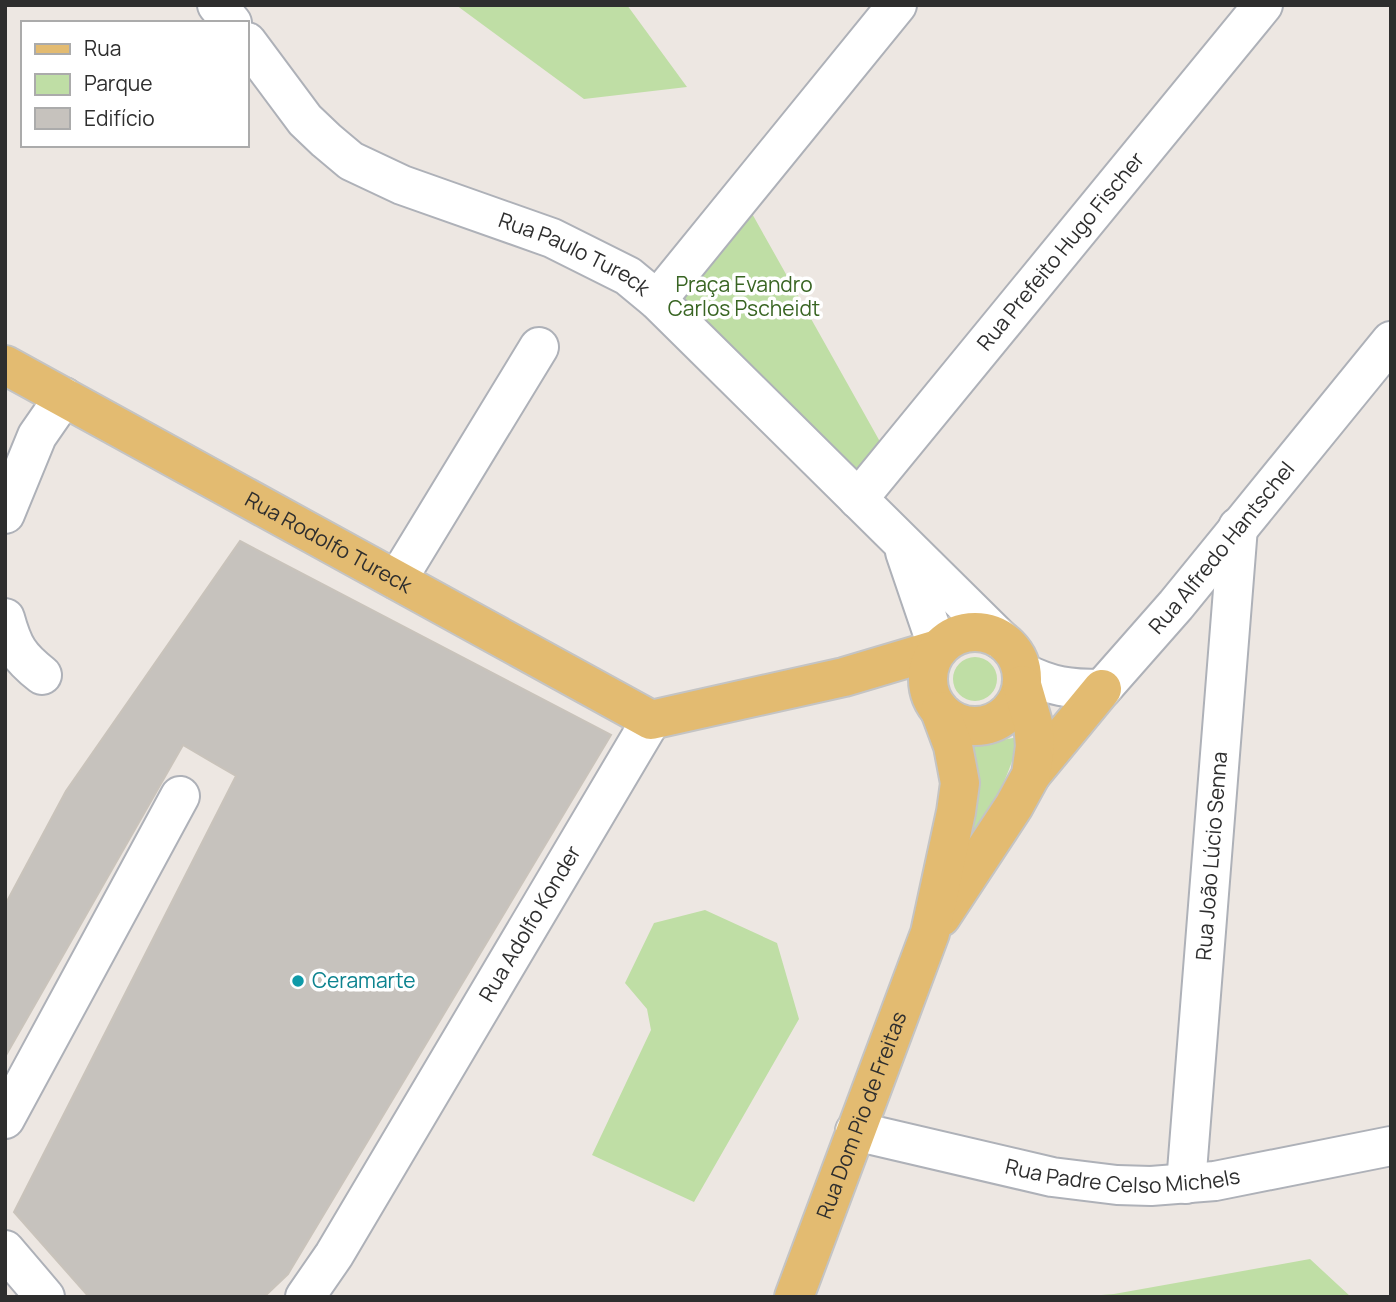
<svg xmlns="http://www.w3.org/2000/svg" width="1396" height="1302" viewBox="0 0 1396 1302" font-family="Manrope,sans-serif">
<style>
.green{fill:#bfdea5}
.building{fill:#c6c2bd;stroke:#c9c3bb;stroke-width:2}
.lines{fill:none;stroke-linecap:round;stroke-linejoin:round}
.minor-casing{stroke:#aeb1b8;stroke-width:42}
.major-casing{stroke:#c4c4c4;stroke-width:42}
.minor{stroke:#fff;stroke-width:38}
.major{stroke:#e3bb71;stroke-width:38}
.culture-dot{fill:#0f9aa8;stroke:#fff;stroke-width:2.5}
.labels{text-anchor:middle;stroke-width:7;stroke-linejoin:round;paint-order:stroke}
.street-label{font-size:21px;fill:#2e2e2e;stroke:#fff}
.park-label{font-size:21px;fill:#396523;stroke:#fff}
.culture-label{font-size:21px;fill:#0d838f;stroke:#fff;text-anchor:start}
</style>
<rect width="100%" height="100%" fill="#ede7e2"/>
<path class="green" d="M456 5H627L687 87 584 99Z
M750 210 883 447 857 478 677 300Z
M953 679a22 22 0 1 1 44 0a22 22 0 1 1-44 0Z
M1018 737C1010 786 978 826 952 868L971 746Z
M705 910 777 943 799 1019 694 1202 592 1155 651 1030 647 1009 625 983 654 923Z
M1310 1259 1351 1297H1076L1114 1294Z"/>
<path class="building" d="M240 541 611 735 288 1274 264 1297H89L14 1212 236 776 183 745 5 1057V905L66 791Z"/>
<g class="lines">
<defs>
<g id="minor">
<path d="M217 5 232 23"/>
<path id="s1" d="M247 42 305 120 326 140 351 161 402 185 552 238 628 276 657 300 1000 639"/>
<path d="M657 300 897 5"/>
<path id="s2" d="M858 499 1263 5"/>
<path d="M5 514 37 436 64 397"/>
<path d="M905 552 938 649"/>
<path d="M397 580 539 347"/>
<path d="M5 618C13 647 19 657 42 675"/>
<path id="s3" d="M1022 672C1052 687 1069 689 1102 689L1176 605 1391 341"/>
<path d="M5 1119 180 796"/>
<path id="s4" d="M855 1131 1052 1177 1117 1185 1151 1186 1215 1181 1391 1146"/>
<path id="s5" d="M1186 1184 1238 527"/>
<path d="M5 1250 45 1297"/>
<path id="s6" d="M305 1297 334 1255 651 720"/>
</g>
<g id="major">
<path id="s7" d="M5 365 651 720 844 677 938 649"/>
<circle cx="975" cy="679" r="47"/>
<path d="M1031 775 1102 689"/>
<path d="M941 917 1014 806 1031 775 1035 746 1033 723 1022 685"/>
<path id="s8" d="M794 1297 930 933 956 812 960 783 953 746 940 711"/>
</g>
</defs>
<use href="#minor" class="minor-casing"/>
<use href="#major" class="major-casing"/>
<use href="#minor" class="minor"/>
<use href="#major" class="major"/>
</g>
<circle class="culture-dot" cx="298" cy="981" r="7"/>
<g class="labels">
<g class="street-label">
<text dy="7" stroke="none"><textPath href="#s2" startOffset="320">Rua Prefeito Hugo Fischer</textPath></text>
<text dy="7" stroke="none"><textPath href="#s1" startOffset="401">Rua Paulo Tureck</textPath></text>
<text dy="7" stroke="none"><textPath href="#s7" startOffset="369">Rua Rodolfo Tureck</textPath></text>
<text dy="7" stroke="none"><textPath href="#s3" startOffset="268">Rua Alfredo Hantschel</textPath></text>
<text dy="7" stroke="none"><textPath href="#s5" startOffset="329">Rua João Lúcio Senna</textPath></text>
<text dy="7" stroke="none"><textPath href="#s6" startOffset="436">Rua Adolfo Konder</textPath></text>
<text dy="7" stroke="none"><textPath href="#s8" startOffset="194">Rua Dom Pio de Freitas</textPath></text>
<text dy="7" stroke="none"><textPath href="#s4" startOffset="273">Rua Padre Celso Michels</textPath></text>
</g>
<g class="park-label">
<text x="744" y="292">Praça Evandro<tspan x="744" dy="24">Carlos Pscheidt</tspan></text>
</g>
<g class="culture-label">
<text x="312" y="988">Ceramarte</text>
</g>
</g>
<rect width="1396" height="1302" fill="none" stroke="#2e2e2e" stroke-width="14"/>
<rect x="21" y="21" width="228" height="126" fill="#ffffff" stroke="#ababab" stroke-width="2"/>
<rect x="35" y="44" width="35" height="10" fill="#e3bb71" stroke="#ababab" stroke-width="2"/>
<text x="84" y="56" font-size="21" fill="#2e2e2e">Rua</text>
<rect x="35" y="74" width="35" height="21" fill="#bfdea5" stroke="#ababab" stroke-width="2"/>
<text x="84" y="91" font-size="21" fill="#2e2e2e">Parque</text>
<rect x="35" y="108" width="35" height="21" fill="#c6c2bd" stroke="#ababab" stroke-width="2"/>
<text x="84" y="126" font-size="21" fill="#2e2e2e">Edifício</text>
</svg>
